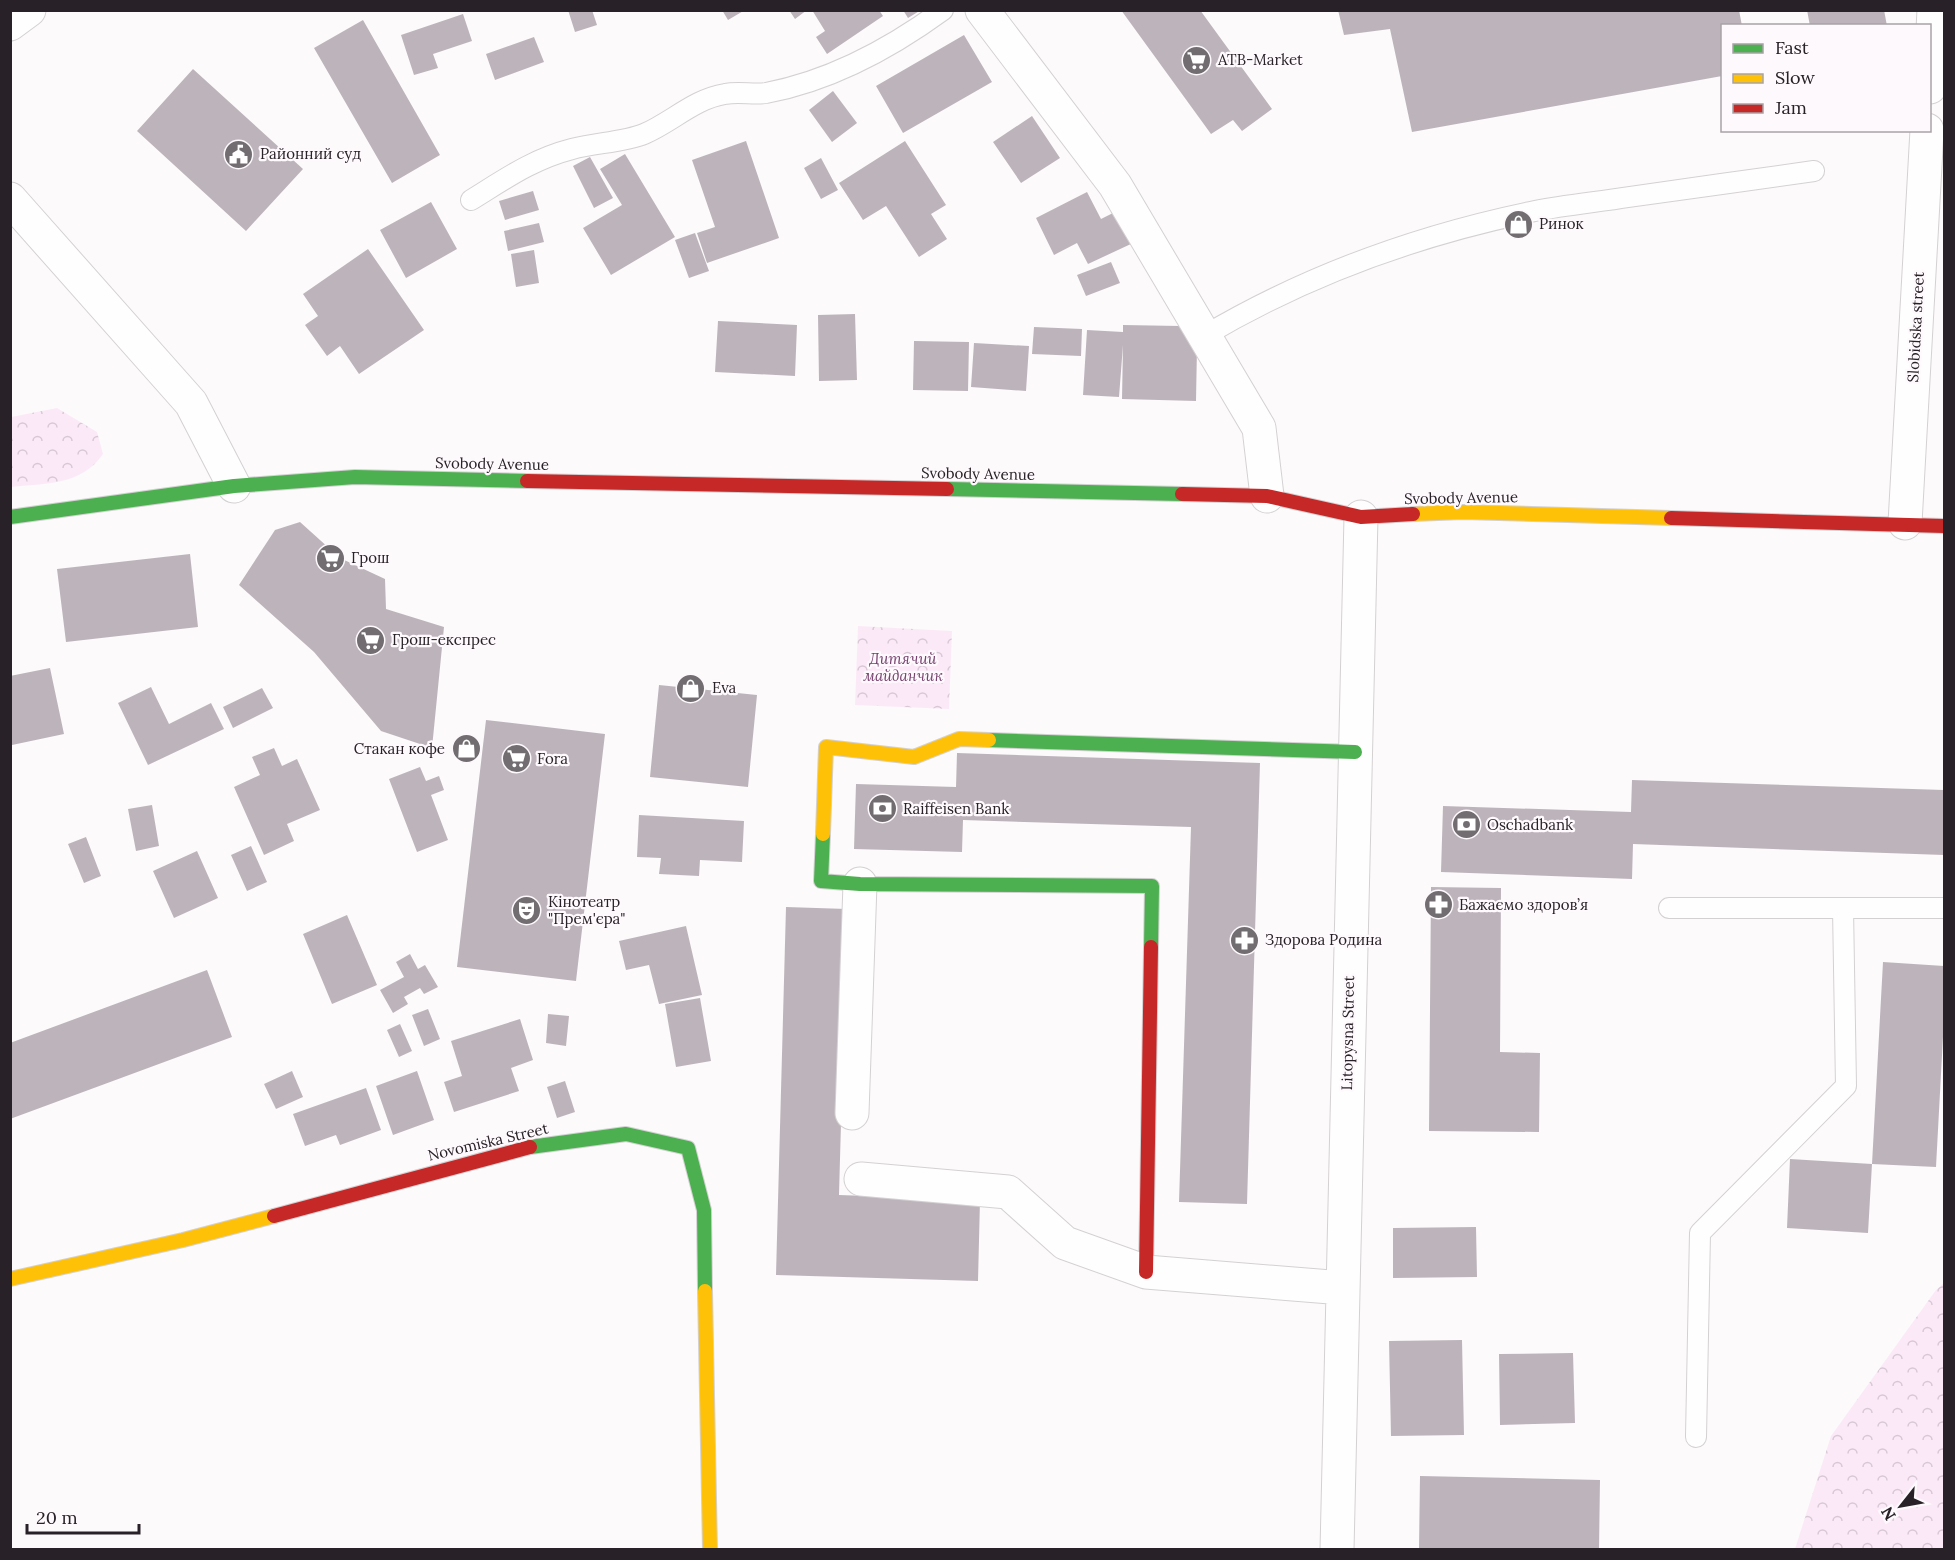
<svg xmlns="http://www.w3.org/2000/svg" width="1955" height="1560" viewBox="0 0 1955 1560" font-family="Lora,serif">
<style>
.park{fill:url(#park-crowns)}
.building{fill:#bdb4bb}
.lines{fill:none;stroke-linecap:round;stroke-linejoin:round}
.lane-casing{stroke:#d4d1d3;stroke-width:22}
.street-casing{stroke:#d4d1d3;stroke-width:35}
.fast-casing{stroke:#d4d1d3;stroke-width:16}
.slow-casing{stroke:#d4d1d3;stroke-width:16}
.jam-casing{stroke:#d4d1d3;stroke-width:16}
.lane{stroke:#fffefe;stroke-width:20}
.street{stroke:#fffefe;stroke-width:33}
.fast{stroke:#4caf50;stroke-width:14}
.slow{stroke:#ffc107;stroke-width:14}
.jam{stroke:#c62828;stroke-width:14}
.labels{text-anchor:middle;stroke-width:4.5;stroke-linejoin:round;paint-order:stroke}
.poi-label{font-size:15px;fill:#282127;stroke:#fdf9fc;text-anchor:start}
.street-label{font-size:15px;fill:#282127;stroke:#fdf9fc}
.park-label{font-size:15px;font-style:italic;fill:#784170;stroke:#fdf9fc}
</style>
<defs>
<pattern id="park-crowns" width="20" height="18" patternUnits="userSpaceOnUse" patternTransform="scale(1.5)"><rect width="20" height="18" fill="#fce9f8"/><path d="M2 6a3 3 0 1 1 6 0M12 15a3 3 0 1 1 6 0" fill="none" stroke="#d8c8d5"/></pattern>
</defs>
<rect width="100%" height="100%" fill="#fcfafb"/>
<path class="park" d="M57 408 97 432 103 454C81 486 45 483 11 487V417Z
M858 626 952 631 949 709 855 705Z
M1944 1283V1549H1795L1831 1436 1936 1290Z"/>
<path class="building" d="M568 10H592L597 25 575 32Z
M722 10H745L728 20Z
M789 10H807L795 19Z
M812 10H879L883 16 827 54 816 37 825 31Z
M903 10H921L908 18Z
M1121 10H1200L1272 109 1242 131 1233 120 1211 134Z
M1338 10H1739L1742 26H1722V76L1412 132 1390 29 1344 35Z
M1807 10H1884L1887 26H1810Z
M463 14 472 41 433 54 438 68 414 75 401 35Z
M363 20 440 155 392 183 314 48Z
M964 35 992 82 903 133 876 86Z
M534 37 544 62 495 80 486 54Z
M193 69 303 169 246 231 137 131Z
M833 91 857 123 832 142 809 110Z
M1032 116 1060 158 1021 183 993 142Z
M746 141 779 238 707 263 697 233 715 227 692 160Z
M905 141 946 205 931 214 947 239 919 257 886 206 863 220 839 183Z
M625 154 675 237 611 275 583 228 622 205 600 169Z
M590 157 613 198 594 208 573 166Z
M821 158 838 190 821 199 804 168Z
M533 191 539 210 505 220 499 201Z
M1087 192 1101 219 1117 211 1133 243 1088 264 1077 243 1054 255 1036 218Z
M431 202 457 249 406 278 380 230Z
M539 223 544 242 508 251 504 231Z
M695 233 709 271 689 278 675 240Z
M368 249 424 330 359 374 340 346 327 356 305 325 318 316 303 294Z
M534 250 539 283 516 287 511 254Z
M1111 262 1120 283 1086 296 1077 275Z
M855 314 857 380 819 381 818 315Z
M718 321 797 325 795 376 715 372Z
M1123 325 1180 326 1197 347 1196 401 1122 399 1123 345 1119 397 1083 395 1087 330 1123 332Z
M1034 327 1082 329 1081 356 1032 354Z
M914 341 969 342 968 391 913 390Z
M974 343 1029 346 1026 391 971 387Z
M300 522 340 558 385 579 386 609 444 627 432 748 381 731 314 652 239 585 275 530Z
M190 554 198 627 66 642 57 569Z
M50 668 64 734 12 745 10 736V676Z
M659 685 757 695 748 787 650 777Z
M151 687 169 724 211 703 224 729 148 765 118 703Z
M262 688 273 708 233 728 223 707Z
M486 720 605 734 576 981 457 967Z
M274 748 282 766 297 759 320 810 287 824 294 841 264 855 234 787 260 775 252 757Z
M957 753 1260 763 1247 1204 1179 1202 1191 827 963 820 962 852 854 849 856 784 956 787Z
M420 767 426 781 439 776 444 790 431 795 448 840 417 852 389 779Z
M1632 780 1944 790V855L1633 844 1632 879 1441 872 1443 806 1631 812Z
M152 805 159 846 136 851 128 809Z
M639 815 744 821 742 862 700 860 699 876 659 874 661 858 637 857Z
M86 837 101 876 84 883 68 844Z
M251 846 267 882 247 891 231 855Z
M197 851 218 898 174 918 153 871Z
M1431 887 1501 888 1500 1052 1540 1053 1539 1132 1429 1131Z
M786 907 847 909 839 1195 980 1200 978 1281 776 1275Z
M347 915 377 985 332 1004 303 934Z
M686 926 702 995 659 1004 649 965 626 970 619 941Z
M410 954 418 969 425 965 438 987 424 994 420 988 404 997 408 1004 393 1013 380 990 404 977 396 962Z
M1883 962 1944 966V1018L1936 1167 1872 1164Z
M207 970 232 1037 10 1119V1043Z
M700 998 711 1061 676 1067 665 1004Z
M428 1009 440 1039 424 1046 412 1015Z
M548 1014 569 1016 566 1046 546 1043Z
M520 1019 533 1060 511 1068 519 1091 454 1112 444 1082 462 1076 451 1041Z
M400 1024 412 1051 399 1057 387 1030Z
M292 1071 303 1097 276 1109 264 1084Z
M417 1071 434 1120 393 1135 376 1086Z
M565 1081 575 1112 557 1118 547 1087Z
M366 1088 381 1130 340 1145 336 1135 305 1146 293 1114Z
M1790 1159 1872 1164 1868 1233 1787 1228Z
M1476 1227 1477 1277 1393 1278V1228Z
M1462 1340 1464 1435 1391 1436 1389 1341Z
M1573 1353 1575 1423 1500 1425 1499 1354Z
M1420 1476 1600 1480 1599 1550H1419Z"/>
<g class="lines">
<defs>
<path id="lane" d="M471 200C505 179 533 159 572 149 594 143 625 142 644 134 672 122 694 99 725 94 739 91 753 95 766 93 830 81 891 48 943 10
M1204 336C1307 275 1418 235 1535 211 1566 205 1598 202 1629 197 1691 188 1752 180 1814 171
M1669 908H1944
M1696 1437 1700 1233 1846 1086 1843 908"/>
<path id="street" d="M982 10 1115 185 1259 428 1267 496
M10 24 29 10
M1930 87 1934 10
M10 199 191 403 234 486
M1905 523 1927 130
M852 1113 860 884
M861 1179 1008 1192 1065 1243 1146 1272 1343 1288
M1337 1550 1361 517"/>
<path id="fast" d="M947 489 1182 494
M10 517 234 486 355 477 527 481
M989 740 1355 752
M823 834 821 881 860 884 1152 886 1151 947
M530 1147 626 1134 688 1148 704 1210 705 1291"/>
<path id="slow" d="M1413 514 1463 512 1671 518
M823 834 826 747 914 757 959 739 989 740
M10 1279 183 1240 274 1216
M705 1291 710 1550"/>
<path id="jam" d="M527 481 947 489
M1182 494 1267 496 1361 517 1413 514
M1671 518 1944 526
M274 1216 530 1147
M1146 1272 1151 947"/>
</defs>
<use href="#lane" class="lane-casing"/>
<use href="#street" class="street-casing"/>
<use href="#fast" class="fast-casing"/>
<use href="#slow" class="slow-casing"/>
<use href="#jam" class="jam-casing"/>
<use href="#lane" class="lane"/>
<use href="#street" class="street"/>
<use href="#fast" class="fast"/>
<use href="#slow" class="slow"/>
<use href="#jam" class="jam"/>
</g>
<defs>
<symbol id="supermarket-disc" viewBox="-11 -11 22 22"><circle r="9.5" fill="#726d71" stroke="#fdf9fc"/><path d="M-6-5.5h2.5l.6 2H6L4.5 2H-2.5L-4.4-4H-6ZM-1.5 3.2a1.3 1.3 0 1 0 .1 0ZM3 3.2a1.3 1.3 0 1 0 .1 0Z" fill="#fff"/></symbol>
<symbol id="civic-disc" viewBox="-11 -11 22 22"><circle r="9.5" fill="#726d71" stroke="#fdf9fc"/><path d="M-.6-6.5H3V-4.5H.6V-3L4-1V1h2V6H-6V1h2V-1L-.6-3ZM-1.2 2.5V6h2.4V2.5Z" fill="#fff"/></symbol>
<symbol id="shop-disc" viewBox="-11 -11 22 22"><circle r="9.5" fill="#726d71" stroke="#fdf9fc"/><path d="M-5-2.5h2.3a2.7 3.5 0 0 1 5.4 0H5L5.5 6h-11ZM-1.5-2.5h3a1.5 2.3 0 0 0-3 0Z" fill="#fff"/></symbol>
<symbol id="bank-disc" viewBox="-11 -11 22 22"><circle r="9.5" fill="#726d71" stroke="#fdf9fc"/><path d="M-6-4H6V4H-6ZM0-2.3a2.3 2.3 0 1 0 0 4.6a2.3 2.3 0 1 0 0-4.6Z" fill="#fff"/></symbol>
<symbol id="pharmacy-disc" viewBox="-11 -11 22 22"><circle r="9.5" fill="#726d71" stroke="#fdf9fc"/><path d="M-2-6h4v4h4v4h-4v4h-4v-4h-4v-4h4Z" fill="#fff"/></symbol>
<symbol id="theatre-disc" viewBox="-11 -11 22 22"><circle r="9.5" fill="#726d71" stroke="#fdf9fc"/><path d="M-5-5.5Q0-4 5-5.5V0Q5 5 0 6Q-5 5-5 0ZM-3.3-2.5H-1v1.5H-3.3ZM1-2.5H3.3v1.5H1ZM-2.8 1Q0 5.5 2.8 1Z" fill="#fff"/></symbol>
</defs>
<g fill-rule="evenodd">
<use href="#supermarket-disc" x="1180" y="44" width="33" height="33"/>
<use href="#civic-disc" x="222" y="138" width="33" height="33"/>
<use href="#shop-disc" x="1502" y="208" width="33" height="33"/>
<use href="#supermarket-disc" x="314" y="542" width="33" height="33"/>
<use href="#supermarket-disc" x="354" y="624" width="33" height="33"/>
<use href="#shop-disc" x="674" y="672" width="33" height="33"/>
<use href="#shop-disc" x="450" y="732" width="33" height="33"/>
<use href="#supermarket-disc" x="500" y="742" width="33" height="33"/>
<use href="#bank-disc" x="866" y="792" width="33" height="33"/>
<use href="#bank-disc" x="1450" y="808" width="33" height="33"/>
<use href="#pharmacy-disc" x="1422" y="888" width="33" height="33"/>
<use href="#theatre-disc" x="510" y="894" width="33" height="33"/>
<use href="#pharmacy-disc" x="1228" y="924" width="33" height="33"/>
</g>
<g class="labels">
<g class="poi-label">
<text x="1218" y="65">ATB-Market</text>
<text x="260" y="159">Районний суд</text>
<text x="1539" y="229">Ринок</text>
<text x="351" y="563">Грош</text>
<text x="392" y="645">Грош-експрес</text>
<text x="712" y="693">Eva</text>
<text x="445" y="754" text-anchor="end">Стакан кофе</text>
<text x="537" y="764">Fora</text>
<text x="903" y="814">Raiffeisen Bank</text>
<text x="1487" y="830">Oschadbank</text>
<text x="548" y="907">Кінотеатр<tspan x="548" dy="17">"Прем'єра"</tspan></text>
<text x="1459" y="910">Бажаємо здоров’я</text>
<text x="1265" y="945">Здорова Родина</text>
</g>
<g class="street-label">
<text transform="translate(1916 327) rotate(-87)" y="5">Slobidska street</text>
<text transform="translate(492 464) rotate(1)" y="5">Svobody Avenue</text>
<text transform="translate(978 474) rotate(1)" y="5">Svobody Avenue</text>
<text transform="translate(1461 498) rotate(-1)" y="5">Svobody Avenue</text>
<text transform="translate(1348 1033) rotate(-89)" y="5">Litopysna Street</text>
<text transform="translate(488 1142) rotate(-13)" y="5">Novomiska Street</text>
</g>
<g class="park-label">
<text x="903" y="664">Дитячий<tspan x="903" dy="17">майданчик</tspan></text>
</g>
</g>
<rect width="1955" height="1560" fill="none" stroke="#282127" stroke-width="24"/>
<rect x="1721" y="24" width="210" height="108" fill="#fdf9fc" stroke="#a8a3a7" stroke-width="1.5"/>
<rect x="1733" y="44" width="30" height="9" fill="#4caf50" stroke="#a8a3a7" stroke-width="1.5"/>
<text x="1775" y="54" font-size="18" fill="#282127">Fast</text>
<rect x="1733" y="74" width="30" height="9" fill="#ffc107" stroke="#a8a3a7" stroke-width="1.5"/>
<text x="1775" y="84" font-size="18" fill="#282127">Slow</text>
<rect x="1733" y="104" width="30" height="9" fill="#c62828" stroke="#a8a3a7" stroke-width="1.5"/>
<text x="1775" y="114" font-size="18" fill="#282127">Jam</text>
<g transform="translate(1901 1506) rotate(239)" stroke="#fdf9fc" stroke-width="4.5" paint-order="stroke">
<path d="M0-4.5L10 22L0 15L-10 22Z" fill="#282127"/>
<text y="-9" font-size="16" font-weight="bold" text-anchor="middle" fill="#282127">N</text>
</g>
<path d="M27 1524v9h112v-9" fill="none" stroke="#282127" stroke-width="3"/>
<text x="36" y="1524" font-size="18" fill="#282127" stroke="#fdf9fc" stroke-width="4.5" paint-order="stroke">20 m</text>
</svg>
